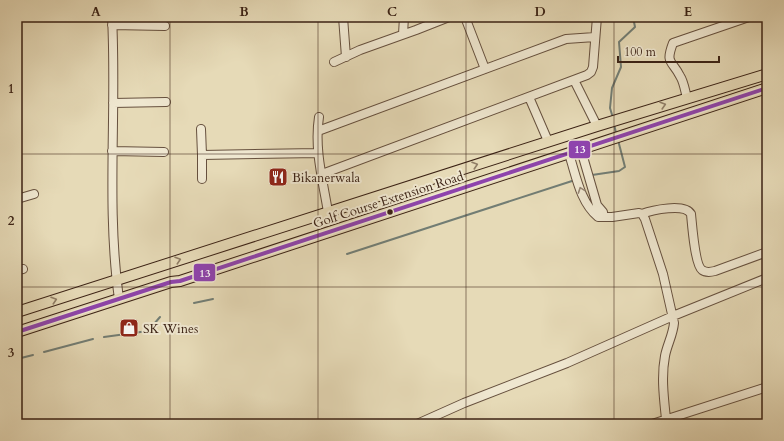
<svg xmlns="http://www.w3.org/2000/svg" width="784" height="441" viewBox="0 0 784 441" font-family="Cardo,serif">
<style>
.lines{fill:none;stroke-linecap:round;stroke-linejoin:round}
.stream{stroke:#727d74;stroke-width:2}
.minor-casing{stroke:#66503e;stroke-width:10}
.major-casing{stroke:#3b2215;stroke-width:12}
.minor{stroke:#efe7d0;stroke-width:8}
.major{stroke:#e6dab7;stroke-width:10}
.bus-1-casing{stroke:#efe7d0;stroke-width:7}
.bus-1{stroke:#8e44ad;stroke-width:4}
.oneway{stroke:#907e66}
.oneway2{stroke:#958472}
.grid{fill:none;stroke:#3b2215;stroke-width:1;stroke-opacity:0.55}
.bus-dot{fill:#3b2215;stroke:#efe7d0;stroke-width:1.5}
.labels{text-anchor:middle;stroke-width:4;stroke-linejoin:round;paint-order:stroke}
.poi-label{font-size:13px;fill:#3b2215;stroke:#efe7d0;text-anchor:start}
.street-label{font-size:13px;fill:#3b2215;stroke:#efe7d0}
.line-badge{stroke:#efe7d0;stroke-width:1.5}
.badge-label{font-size:11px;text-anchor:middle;font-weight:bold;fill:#fff}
.neatline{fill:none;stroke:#3b2215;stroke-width:1.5}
.grid-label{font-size:13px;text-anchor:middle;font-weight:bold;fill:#3b2215}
</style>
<rect width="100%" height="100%" fill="#e6dab7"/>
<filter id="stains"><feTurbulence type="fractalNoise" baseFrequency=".005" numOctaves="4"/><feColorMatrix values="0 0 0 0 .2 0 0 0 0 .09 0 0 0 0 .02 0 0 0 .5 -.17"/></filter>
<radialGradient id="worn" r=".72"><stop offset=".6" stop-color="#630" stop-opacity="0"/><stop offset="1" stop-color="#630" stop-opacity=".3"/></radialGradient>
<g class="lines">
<path class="stream" d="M613 118 610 108 612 88 621 67 619 42 635 27 633 17
M614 124 616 133
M592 175 619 171 625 167 618 140
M347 254 572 181
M194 303 213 299
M104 337 148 331 160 317
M44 352 93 339
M17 359 33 355"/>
<defs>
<path id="minor" d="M112 17C117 111 106 206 119 299
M343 17 346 57
M465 17 485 69
M112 25 165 26
M403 34 404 17
M334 62 360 50 416 30 449 17
M574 80 597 126
M529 97 548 141
M687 98C685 91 684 82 680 76 672 60 665 64 673 43L749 17
M113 103 166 102
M319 117C314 149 323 181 328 212
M201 129 202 155 318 153
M318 131 566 39 595 37
M581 150 597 205 603 212V217
M112 151 164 152
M569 154C576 175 580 202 598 217H612L639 213 642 214 645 219 663 274 674 323C673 335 667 345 665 356 661 377 664 399 666 419
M202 155V179
M322 174 587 75 591 72 593 67 597 17
M17 199 34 194
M642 214C652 210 685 203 691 214 692 224 695 265 702 270 706 273 711 272 715 271L767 252
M17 270 23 269
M417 424 464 403 567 363 673 316 767 278
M652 424 767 387"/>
<path id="major" d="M17 312 597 126 767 74
M17 332 171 282 180 281 767 88"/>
</defs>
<use href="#minor" class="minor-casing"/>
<use href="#major" class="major-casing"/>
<use href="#minor" class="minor"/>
<use href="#major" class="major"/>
<defs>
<path id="bus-1" d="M17 332 171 282 180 281 767 88"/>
</defs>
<use href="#bus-1" class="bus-1-casing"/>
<use href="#bus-1" class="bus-1"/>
</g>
<defs><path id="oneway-chevron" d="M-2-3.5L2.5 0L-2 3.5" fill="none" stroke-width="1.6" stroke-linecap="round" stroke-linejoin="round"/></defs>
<g class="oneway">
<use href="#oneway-chevron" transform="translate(663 105) rotate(-17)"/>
<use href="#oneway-chevron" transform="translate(475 165) rotate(-18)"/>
<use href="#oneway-chevron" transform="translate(178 260) rotate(-18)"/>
<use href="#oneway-chevron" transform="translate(54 300) rotate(-18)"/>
</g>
<use class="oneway2" href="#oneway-chevron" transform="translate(581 190) rotate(-110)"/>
<path class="grid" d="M170 17V424M318 17V424M466 17V424M614 17V424M17 154H767M17 287H767"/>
<defs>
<symbol id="restaurant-square" viewBox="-11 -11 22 22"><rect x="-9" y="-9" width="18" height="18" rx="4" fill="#8f2418" stroke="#efe7d0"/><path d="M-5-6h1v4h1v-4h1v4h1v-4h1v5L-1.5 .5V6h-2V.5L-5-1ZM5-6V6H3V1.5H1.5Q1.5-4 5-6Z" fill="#fff"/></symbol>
<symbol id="shop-square" viewBox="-11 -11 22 22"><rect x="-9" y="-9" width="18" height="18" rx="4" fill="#8f2418" stroke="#efe7d0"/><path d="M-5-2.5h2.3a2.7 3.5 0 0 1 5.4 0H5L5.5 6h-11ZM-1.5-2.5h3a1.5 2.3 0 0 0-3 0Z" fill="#fff"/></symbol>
</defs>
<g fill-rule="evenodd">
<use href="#restaurant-square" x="267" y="166" width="22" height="22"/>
<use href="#shop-square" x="118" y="317" width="22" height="22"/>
</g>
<circle class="bus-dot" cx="390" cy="212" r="3.5"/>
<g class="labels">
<g class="poi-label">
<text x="292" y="182">Bikanerwala</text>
<text x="143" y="333">SK Wines</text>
</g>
<g class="street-label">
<text transform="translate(388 199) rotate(-18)" y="5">Golf Course Extension Road</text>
</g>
</g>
<g class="line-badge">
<rect x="568" y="140" width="23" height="19" rx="4" fill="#8e44ad"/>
<rect x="193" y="263" width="23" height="19" rx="4" fill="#8e44ad"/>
</g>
<g class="badge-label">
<text x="580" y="153">13</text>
<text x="205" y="277">13</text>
</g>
<rect width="784" height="441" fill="none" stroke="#e6dab7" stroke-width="44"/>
<path d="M618 56v6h101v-6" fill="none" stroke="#3b2215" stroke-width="2"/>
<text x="624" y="56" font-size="12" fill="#3b2215" stroke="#efe7d0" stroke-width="3" paint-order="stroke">100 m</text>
<rect x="22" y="22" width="740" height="397" class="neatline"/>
<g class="grid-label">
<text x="96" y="16">A</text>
<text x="244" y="16">B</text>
<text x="392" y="16">C</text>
<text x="540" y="16">D</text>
<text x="688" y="16">E</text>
<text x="11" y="93">1</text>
<text x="11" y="225">2</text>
<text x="11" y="357">3</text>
</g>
<rect width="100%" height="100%" filter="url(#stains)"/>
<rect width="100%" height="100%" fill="url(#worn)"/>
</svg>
